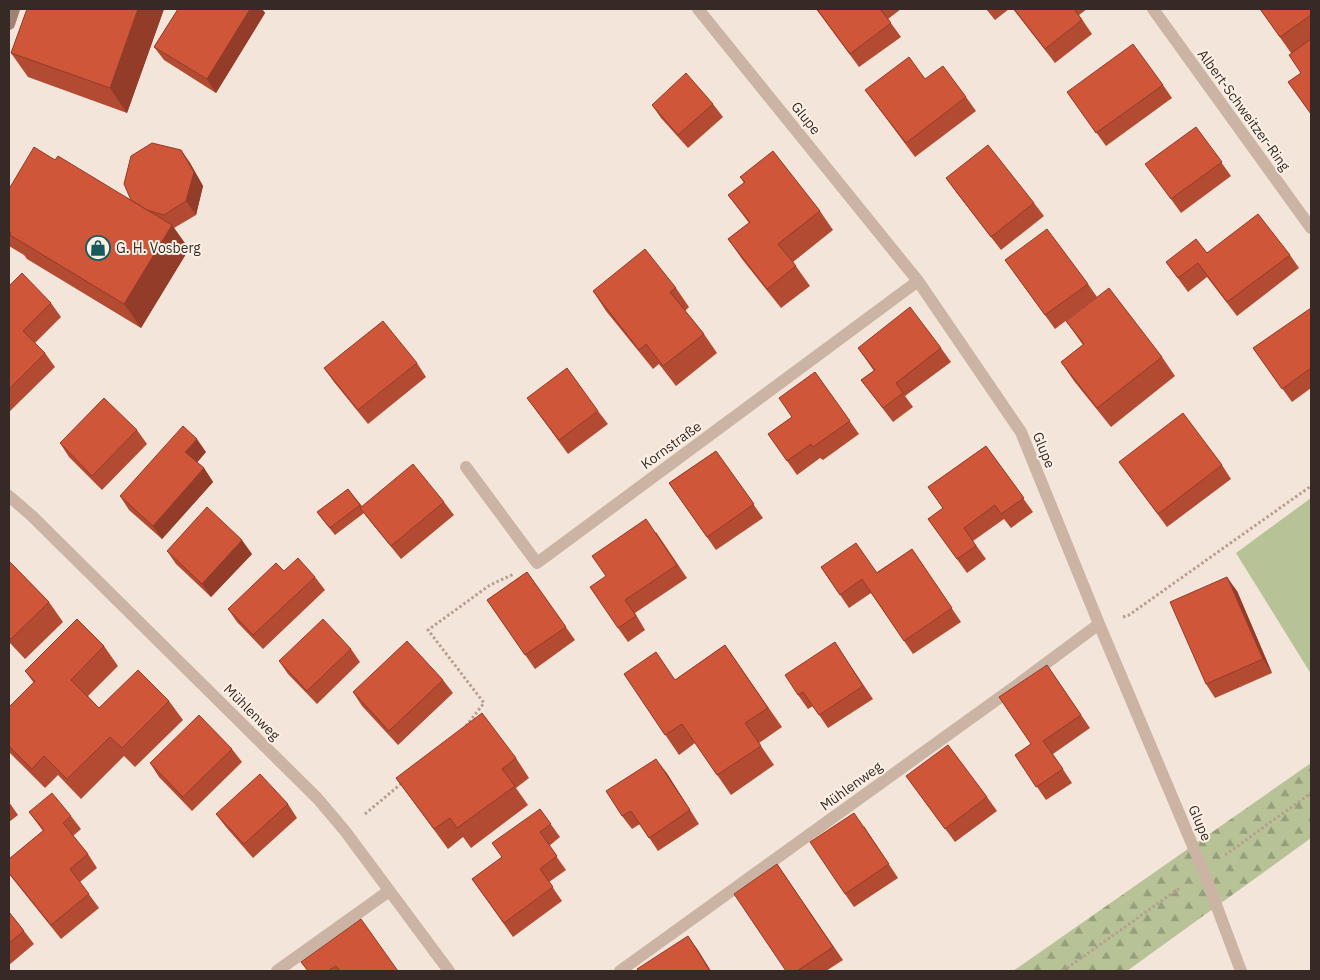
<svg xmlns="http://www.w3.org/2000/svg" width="1320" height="980" viewBox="0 0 1320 980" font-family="'IBM Plex Sans',sans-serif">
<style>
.green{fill:#b7c397}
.forest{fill:url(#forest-firs)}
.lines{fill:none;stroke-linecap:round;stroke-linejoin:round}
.path{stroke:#b89e8e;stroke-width:3;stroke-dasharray:2.5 2.5;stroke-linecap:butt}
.street{stroke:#ccb4a4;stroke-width:12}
.secondary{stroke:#a08275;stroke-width:12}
.wall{fill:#b34a32}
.shaded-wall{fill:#923c29}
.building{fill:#d0563a;stroke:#923c29}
.labels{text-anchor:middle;stroke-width:4;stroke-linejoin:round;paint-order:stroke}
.street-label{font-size:14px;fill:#372a26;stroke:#fbf0e5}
.poi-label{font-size:14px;fill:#372a26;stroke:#fbf0e5;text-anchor:start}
</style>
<defs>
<pattern id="forest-firs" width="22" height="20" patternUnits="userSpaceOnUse" patternTransform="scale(1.25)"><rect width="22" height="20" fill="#b7c397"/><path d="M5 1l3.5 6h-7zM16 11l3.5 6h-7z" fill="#969f7b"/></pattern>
</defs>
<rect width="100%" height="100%" fill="#f3e5d9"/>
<path class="green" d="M1311 498V674L1236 553Z"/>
<path class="forest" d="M1311 763V838L1127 971H1013Z"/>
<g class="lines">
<path class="path" d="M1123 617 1129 615 1311 486
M466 726 484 703 428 630 490 585 514 574
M365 814 402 783
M1225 855 1311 793
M1063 971 1181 887"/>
<path class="street" d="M698 9 918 281 1021 432 1099 624 1203 870 1241 971
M1153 9 1311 228
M466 467 537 563 918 281
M9 496 32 516 318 799 345 831 449 971
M277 971 389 891
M620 971 1017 685 1099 624"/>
<path class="secondary" d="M9 24 14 9"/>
</g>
<path class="wall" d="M27 9H164L127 113 28 77 11 53Z
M178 9H262L265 13 216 93 164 60 154 47Z
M816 9H901L888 19 901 37 859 67Z
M986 9H1009L995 20Z
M1013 9H1087L1079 15 1092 34 1055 63Z
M1260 9H1311V114L1288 82 1301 73 1291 53Z
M1163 85 1172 98 1106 146 1067 92Z
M865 90 966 97 976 111 915 157Z
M713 104 723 117 688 148 661 118 652 105Z
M1196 127 1231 176 1181 213 1155 177Z
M181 150 190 163 203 186 196 215 174 228 189 249 141 328 27 259 24 255 9 246V189L55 160 131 200Z
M740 177 820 211 833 230 793 262 810 286 781 308 742 259 728 239 749 223 728 195 744 183Z
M946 178 1034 203 1044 216 1001 250 956 192Z
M1207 253 1290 255 1299 268 1237 316 1207 277 1188 292 1166 262Z
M1005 260 1088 284 1097 297 1055 329Z
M9 286 51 303 61 317 35 343 45 353 55 367 9 412Z
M676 288 689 307 685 311 704 334 717 353 676 386 659 364 653 369 606 311 593 291Z
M1311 309V388L1292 402 1253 348Z
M1066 321 1162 357 1175 376 1111 427 1074 381 1061 362 1083 345Z
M858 348H941L951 362 905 396 913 407 893 422 861 380 874 371Z
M417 363 426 377 368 424 334 382 324 368Z
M815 372 859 434 823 460 820 458 797 475 768 434 792 417Z
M527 398 598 411 608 424 568 454Z
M137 430 147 444 102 490 69 457 60 443Z
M986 446 1033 512 1011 528 1004 519 973 541 986 559 967 573 928 519 943 508 928 487Z
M716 451 763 518 716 550 669 483Z
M206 452 197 462 204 468 213 482 162 539 129 510 120 496Z
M1119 462 1222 465 1231 479 1167 527Z
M348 489 362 506 444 502 454 515 401 559 370 521 364 513 335 535 322 519 317 512Z
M656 532 687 578 635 613 645 630 628 642 618 628 606 576Z
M912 549 961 622 913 654 871 593 849 608 821 567 877 572Z
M167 551 252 554 211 597 176 564Z
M9 561 49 602 63 622 25 659 9 642Z
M284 571 315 577 325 590 263 649 237 622 228 609Z
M527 572 575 640 535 669 487 600Z
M1237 591 1272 673 1215 698 1206 684Z
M725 645 782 727 759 743 774 765 731 795 695 743 679 755 624 674 675 680Z
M104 646 118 666 88 696 99 708 169 701 183 720 135 767 124 756 81 799 58 775 45 788 10 753 9 751V707L34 683 25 671Z
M351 649 360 662 317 704 288 674 279 661Z
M844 656 873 699 828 728 813 706 808 709 798 695Z
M1047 665 1090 728 1053 754 1072 783 1046 800 1015 755 1031 744Z
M443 680 453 693 398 745 362 706 353 692Z
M232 749 242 762 192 811 159 777 150 763Z
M516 758 529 778 516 788 528 805 471 848 463 837 448 849 396 778Z
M666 772 699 824 658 851 640 824 632 829 622 816Z
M906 776 987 797 997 811 955 842Z
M9 802 18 815 9 822Z
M288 804 297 818 253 858 226 827 216 814Z
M540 809 560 837 549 846 566 870 549 882 562 901 513 937 472 879 502 857Z
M29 812 71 816 81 829 73 836 88 854 97 868 80 882 99 908 61 939 9 874V859L43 831Z
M864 826 898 878 854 907 845 894Z
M777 864 843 960 826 971H786Z
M9 912 24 931 34 944 9 965Z
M301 962 398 971H308Z"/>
<path class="shaded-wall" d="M138 9H164L127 113 110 88Z
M250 9H262L265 13 216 93 207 79Z
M181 150 190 163 203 186 196 215 186 201Z
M172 225 189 249 141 328 124 304Z
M197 439 206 452 195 465 185 452Z
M204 468 213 482 162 539 153 526Z
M242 540 252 554 211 597 202 584Z
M1227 577 1237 591 1272 673 1263 659Z
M656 759 666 772 699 824 690 810Z
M688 936 698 950 711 971H710Z"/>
<path class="building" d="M27 9H138L110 88 11 53Z
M178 9H250L207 79 154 47Z
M817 9H880L891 23 850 54Z
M1014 9H1074L1082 20 1045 49Z
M1260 9H1311V15L1280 37Z
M1311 39V114L1288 82 1301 73 1289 55Z
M1133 44 1163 85 1096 133 1067 92Z
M909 57 925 79 943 66 966 97 906 143 865 90Z
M686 73 713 104 678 135 652 105Z
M1196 127 1222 162 1171 199 1145 164Z
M152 143 181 150 194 172 186 201 164 215 147 210 131 200 124 184 131 156Z
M988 145 1034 203 991 237 946 178Z
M34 147 55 160 58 156 172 225 124 304 10 235 11 233 9 232V189Z
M773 151 820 211 778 244 796 266 767 289 728 239 750 222 728 195 745 182 740 177Z
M1258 214 1290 255 1227 302 1198 263 1178 278 1166 262 1196 239 1207 253Z
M1047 229 1088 284 1045 315 1005 260Z
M645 249 676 288 670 292 704 334 663 366 646 344 639 350 593 291Z
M22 273 51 303 23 331 45 353 9 389V286Z
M1109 288 1162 357 1097 408 1061 362 1084 344 1066 321Z
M910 307 941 348 896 383 903 393 883 408 861 380 875 370 858 348Z
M1311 308V368L1282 389 1253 348Z
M383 321 417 363 358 410 324 368Z
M567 368 598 411 559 440 527 398Z
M815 372 850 421 813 447 811 444 787 461 768 434 792 417 779 398Z
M104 398 137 430 92 476 60 443Z
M1183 413 1222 465 1158 514 1119 462Z
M183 426 197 439 185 452 204 468 153 526 120 496Z
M986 446 1024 498 1001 514 995 505 964 528 976 546 957 559 928 519 943 508 928 487Z
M716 451 754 504 707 537 669 483Z
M413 464 444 502 391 546 360 508Z
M348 489 360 505 330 528 317 512Z
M207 507 242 540 202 584 167 551Z
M646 519 677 565 625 600 636 616 618 628 590 587 606 576 592 556Z
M856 543 877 573 912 549 952 608 904 641 862 579 840 595 821 567Z
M298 558 315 577 253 635 228 609 276 563 284 571Z
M9 561 49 602 11 639 9 637Z
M527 572 566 627 525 655 487 600Z
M1227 577 1263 659 1206 684 1170 602Z
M77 619 104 646 71 680 99 708 138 670 169 701 122 748 110 737 67 779 44 756 32 769 9 746V722L10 721 9 719V707L35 681 25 671Z
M323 619 351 649 307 691 279 661Z
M407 641 443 680 389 731 353 692Z
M835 642 863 686 819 715 803 692 798 695 785 675Z
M725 645 768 708 745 723 761 746 717 775 682 724 665 735 624 674 656 652 675 680Z
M1047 665 1081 715 1043 741 1063 769 1036 787 1015 755 1031 744 999 697Z
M482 713 516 758 502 769 515 786 457 828 450 818 434 829 396 778Z
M199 715 232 749 183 797 150 763Z
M948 745 987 797 945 829 906 776Z
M656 759 690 810 649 838 631 811 622 816 606 791Z
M260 774 288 804 244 844 216 814Z
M52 793 71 816 63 823 88 854 70 869 89 894 51 925 9 873V859L44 830 29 812Z
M540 809 551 824 540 832 557 856 540 869 553 887 504 923 472 879 502 857 492 843Z
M854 813 889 864 845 894 810 842Z
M777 864 833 947 797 971H786L734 894Z
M9 912 24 931 9 943Z
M361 919 398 971H340L336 966 328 971H308L301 962Z
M688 936 710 971H639L637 969Z"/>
<defs>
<symbol id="shop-ring" viewBox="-11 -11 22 22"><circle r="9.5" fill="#fbf0e5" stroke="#185b5c" stroke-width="1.5"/><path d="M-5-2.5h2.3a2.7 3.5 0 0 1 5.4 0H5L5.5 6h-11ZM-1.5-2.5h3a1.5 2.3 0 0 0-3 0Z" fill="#185b5c"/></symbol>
</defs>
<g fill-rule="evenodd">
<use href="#shop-ring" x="84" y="234" width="28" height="28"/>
</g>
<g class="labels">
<g class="street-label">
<text transform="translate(1244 110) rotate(54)" y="5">Albert-Schweitzer-Ring</text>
<text transform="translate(806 118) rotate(51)" y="5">Glupe</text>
<text transform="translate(671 445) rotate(-36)" y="5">Kornstraße</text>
<text transform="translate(1044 450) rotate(68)" y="5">Glupe</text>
<text transform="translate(252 712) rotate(45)" y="5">Mühlenweg</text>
<text transform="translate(851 786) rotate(-36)" y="5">Mühlenweg</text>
<text transform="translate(1200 823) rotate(67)" y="5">Glupe</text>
</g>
<g class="poi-label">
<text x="116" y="253">G. H. Vosberg</text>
</g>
</g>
<rect width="1320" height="980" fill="none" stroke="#372a26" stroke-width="20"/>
</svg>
